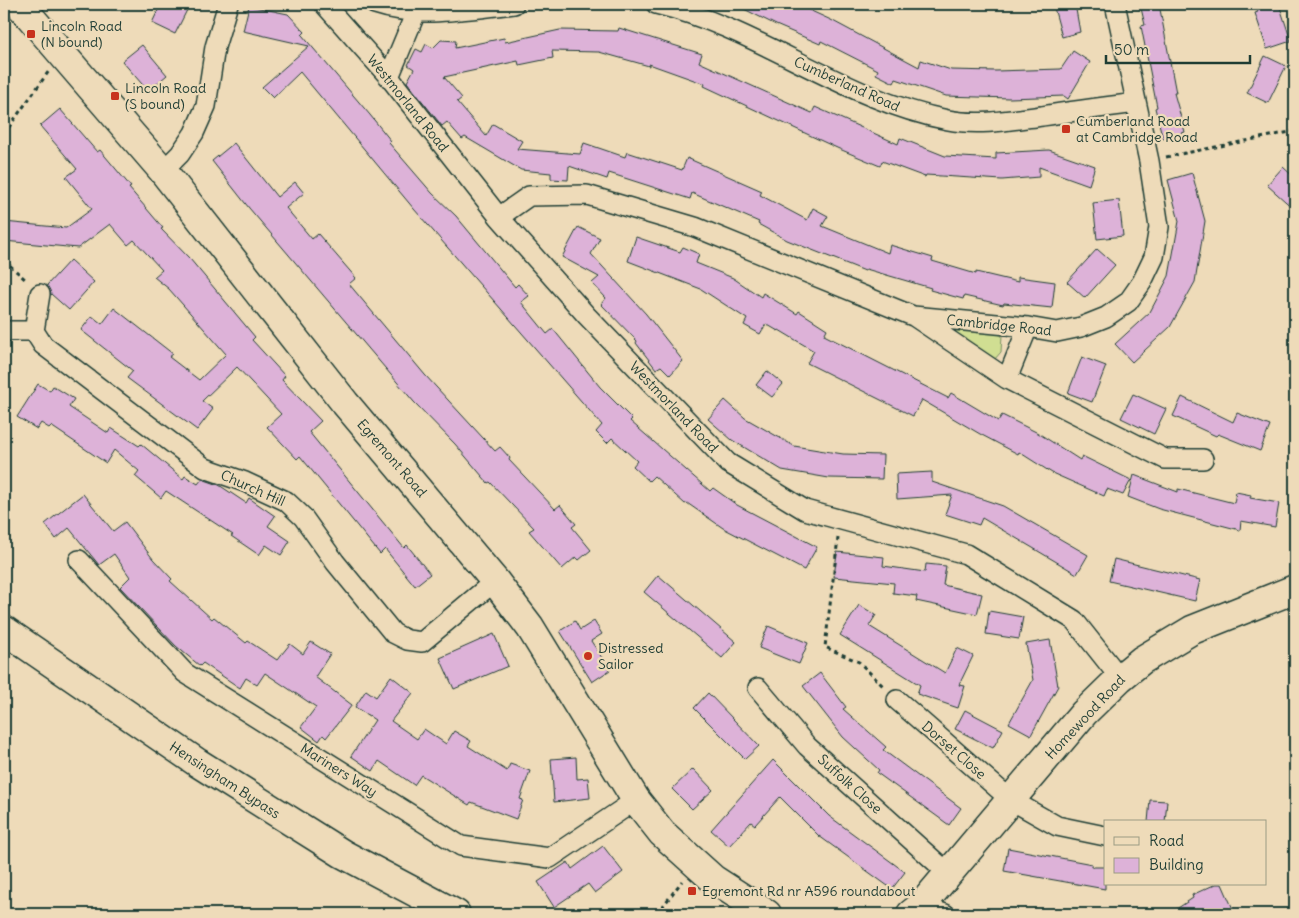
<svg xmlns="http://www.w3.org/2000/svg" width="1299" height="918" viewBox="0 0 1299 918" font-family="Delius,sans-serif">
<style>
.green{fill:#d0de92;stroke:#788e63}
.building{fill:#ddb2d8;stroke:#1f3d34}
.lines{fill:none;stroke-linecap:round;stroke-linejoin:round}
.street-casing{stroke:#1f3d34;stroke-width:22}
.secondary-casing{stroke:#1f3d34;stroke-width:31}
.highway-casing{stroke:#1f3d34;stroke-width:31}
.path{stroke:#1f3d34;stroke-width:3;stroke-dasharray:4 4;stroke-linecap:butt}
.street{stroke:#eedbb9;stroke-width:19}
.secondary{stroke:#eedbb9;stroke-width:28}
.highway{stroke:#eedbb9;stroke-width:28}
.poi-dot{fill:#c8321e;stroke:#eedbb9;stroke-width:2}
.labels{text-anchor:middle;stroke-width:4.5;stroke-linejoin:round;paint-order:stroke}
.poi-label{font-size:14px;fill:#1f3d34;stroke:#eedbb9;text-anchor:start}
.street-label{font-size:14px;fill:#1f3d34;stroke:#eedbb9}
</style>
<rect width="100%" height="100%" fill="#eedbb9"/>
<filter id="ink" filterUnits="userSpaceOnUse"><feTurbulence type="fractalNoise" baseFrequency=".02" numOctaves="2"/><feDisplacementMap in="SourceGraphic" scale="10" xChannelSelector="R" yChannelSelector="G"/><feConvolveMatrix kernelMatrix="1 2 1 2 8 2 1 2 1" color-interpolation-filters="sRGB"/></filter>
<g filter="url(#ink)">
<path class="green" d="M943 326 1002 335 1001 352 994 360Z"/>
<path class="building" d="M161 4H190L175 34 152 23Z
M734 4H796L831 20 919 67 921 60 951 70 996 71 1061 69 1073 51 1090 62 1068 99 1064 96 1010 98 946 96 896 79 894 83 876 74 878 70 821 41 820 44 776 25Z
M1053 4H1075L1080 32 1062 37Z
M1140 4H1159L1176 93H1174L1185 132 1163 139 1155 108 1157 107 1141 26 1145 25Z
M1254 4H1279L1291 41 1267 49 1255 13 1258 12Z
M249 6 288 14 305 32 302 35 370 115 391 141 389 143 432 193 456 216 515 287 518 284 529 296 521 302 547 334 553 329 600 387 632 419 630 421 710 491 713 488 737 505 817 547 804 570 723 528 687 503 685 504 654 476 649 481 633 466 637 461 612 438 607 443 596 432 602 425 414 209 300 72 273 98 262 87 309 46 243 31Z
M619 28 702 54 699 62 812 113 815 107 898 144 900 138 945 156 996 159V153L1049 150 1095 166 1089 185 1039 167V177L1002 180 926 175 925 177 882 161 880 166 837 148 704 86 705 84 649 64V66L599 52 552 51 553 58 519 65 518 61 444 77 462 98 457 102 486 136 493 124 522 141 517 149 580 154 584 143 625 157 627 152 682 170 687 158 762 191 760 195 807 220 813 208 828 216 822 226 888 253 890 245 933 258 932 261 976 274V272L1018 282V277L1055 282 1052 308 1004 303 1003 305 964 296 963 299 930 290 931 288 866 269 865 271 787 240 758 224 759 222 692 193 690 199 609 173 607 179 569 166 568 180 551 179V173L521 170 465 137 462 139 447 122 442 126 407 82 414 69 408 65 416 49 422 52 426 44 433 48 441 40 456 41 455 48 504 38 505 42 560 30 618 31Z
M142 45 167 75 148 91 122 61Z
M1265 56 1286 66 1268 103 1247 93Z
M60 109 97 152 100 150 131 187 129 188 163 228 161 229 190 259 255 337 252 340 285 376 282 380 321 421 309 432 404 548 407 545 430 574 415 586 385 549 380 554 300 456 297 459 267 427 281 414 237 367 202 401 213 409 197 430 127 378 133 371 81 330 92 316 102 324 114 308 173 354 169 357 199 380 226 354 169 289 154 277 162 270 134 240 128 245 110 224 78 248 4 241V222L66 228 92 209 66 177 77 169 40 126Z
M234 143 277 197 295 182 304 193 286 208 312 239 318 234 356 278 349 284 425 375 495 451 500 447 510 458 509 460 555 509 560 505 576 524 572 527 591 550 579 560 576 557 562 569 529 531 534 528 490 482 488 483 455 444 414 402 249 208 212 161Z
M1283 167 1295 178V210L1267 185Z
M1192 173 1205 221 1195 282 1170 327 1132 362 1115 344 1150 312 1169 276 1179 221 1168 180Z
M1119 200 1123 236 1097 239 1093 203Z
M578 227 600 238 591 254 646 314 683 361 670 375 661 366 656 369 636 343 637 341 601 304 606 298 592 283 599 277 562 257Z
M636 237 680 252 683 247 699 254 696 263 733 278 761 297 763 293 797 314 799 311 827 329 824 335 948 398 951 393 998 421 1002 415 1038 433 1080 460 1082 456 1131 480 1123 495 1107 489 1104 496 1052 473 1019 452 1018 454 980 434 922 400 913 416 807 363 814 351 779 330 778 331 766 324 760 334 744 325 747 319 701 289 628 261Z
M1097 249 1115 265 1085 298 1067 282Z
M70 260 94 282 69 310 51 294 47 285Z
M1082 357 1106 366 1092 402 1068 393Z
M767 371 783 384 772 397 756 385Z
M38 384 50 391 53 386 74 399 69 407 108 433 111 428 139 446 141 444 183 479 185 476 198 484 202 479 219 485 246 503 249 498 275 516 268 526 290 541 281 555 266 545 259 555 231 536 233 535 166 491 161 498 135 476 139 471 114 450 106 463 51 426 49 428 41 423 37 429 17 417Z
M1133 394 1166 409 1154 434 1121 418Z
M1182 397 1233 422 1237 413 1270 426 1260 451 1218 434 1216 436 1173 416Z
M725 400 745 418 794 446 843 454 883 455 882 479 829 478 782 470 732 440 708 419Z
M932 472V482L1003 506 1088 555 1077 574 982 518 979 525 945 514 952 495 897 499 896 474Z
M1134 475 1178 492V489L1234 503 1236 492 1251 495 1250 498 1279 503 1275 527 1241 521 1240 530 1159 509 1128 497Z
M83 494 113 531 125 522 153 559 172 579 170 581 212 619 214 617 246 643 248 641 277 660 290 644 303 654 311 642 330 654 315 677 352 705 326 738 323 735 319 741 301 727 316 707 265 673 257 685 246 678 240 688 203 663 200 666 176 646 120 587 130 577 114 554 99 565 69 528 56 539 45 524Z
M837 552 884 557 883 566 925 572 926 564 946 566 943 585 982 594 977 614 916 601 917 596 893 593 894 583 834 577Z
M1114 559 1200 580 1195 601 1109 581Z
M658 575 736 642 722 658 644 592Z
M859 605 876 615 869 626 945 673 957 648 973 656 959 685 965 686 958 708 917 694 920 685 840 635Z
M989 611 1023 617 1019 639 986 634Z
M575 621 580 630 594 621 602 634 591 641 610 670 592 682 560 631Z
M768 626 808 643 799 664 759 648Z
M494 634 508 666 454 689 440 658Z
M1050 640 1058 686 1031 735 1009 723 1033 680 1026 644Z
M820 673 846 707 843 709 886 747 883 750 961 808 949 825 877 773 879 770 843 737 803 686Z
M391 676 413 693 391 721 417 739 424 729 446 744 454 731 471 741 468 746 507 771 510 764 530 771 520 799 523 800 516 819 471 802 469 805 421 775 414 785 379 761 373 771 351 756 375 720 355 707 366 690 376 697Z
M708 693 759 746 745 759 694 708Z
M965 710 1003 730 993 748 955 729Z
M576 757 577 779 588 778 590 798 554 802 551 759Z
M773 760 829 816 905 872 892 889 819 836 780 797 755 825 751 822 729 846 711 830Z
M693 769 713 790 692 809 672 789Z
M1150 800 1167 801 1165 822H1148Z
M603 846 623 872 595 893 588 884 554 907 538 882 568 862 572 869Z
M1008 848 1092 864V867H1105V889L1004 871Z
M1216 884H1222L1233 909 1221 914H1169L1193 898 1192 895Z"/>
<g class="lines">
<defs>
<path id="street" d="M324 4 389 77 499 217 587 316 728 463 805 510 966 554 1074 620 1120 678
M375 4C420 19 468 9 514 4
M656 4C759 28 843 100 948 120 979 126 1011 120 1042 116 1074 111 1105 107 1136 103
M389 77 416 12
M163 171 180 154 194 133 206 106 215 47 228 4
M499 217 529 196 587 195 695 227 913 316 1028 327 1057 332 1081 327 1106 317 1128 302 1142 282 1154 257 1159 227 1149 161 1115 4
M40 294 34 331 43 345 205 468 245 482 286 501 303 517 335 562 393 633 407 640 422 642 495 581
M915 317 1007 379 1165 459H1203
M4 331H34
M1007 379 1028 327
M79 560 185 673 461 846 550 858 636 800
M758 688 807 746 949 874
M897 700 1011 800 1057 826 1105 836
M921 906 945 914"/>
<path id="secondary" d="M19 4 163 171 345 403 495 581 530 627 636 800 662 833 713 879 767 914
M911 914 921 906 1084 713 1120 678 1142 660 1192 630 1295 589"/>
<path id="highway" d="M4 630 198 763 343 854 456 914"/>
</defs>
<use href="#street" class="street-casing"/>
<use href="#secondary" class="secondary-casing"/>
<use href="#highway" class="highway-casing"/>
<path class="path" d="M4 134 49 71
M1166 157 1295 131
M4 260 27 281
M838 538 825 647 859 662 884 687
M1291 714 1295 715
M657 914 682 881"/>
<use href="#street" class="street"/>
<use href="#secondary" class="secondary"/>
<use href="#highway" class="highway"/>
</g>
</g>
<g class="poi-dot">
<rect x="26" y="29" width="10" height="10" rx="2.5"/>
<rect x="110" y="91" width="10" height="10" rx="2.5"/>
<rect x="1061" y="124" width="10" height="10" rx="2.5"/>
<circle cx="588" cy="656" r="5"/>
<rect x="687" y="886" width="10" height="10" rx="2.5"/>
</g>
<g class="labels">
<g class="poi-label">
<text x="41" y="31">Lincoln Road<tspan x="41" dy="16">(N bound)</tspan></text>
<text x="125" y="93">Lincoln Road<tspan x="125" dy="16">(S bound)</tspan></text>
<text x="1076" y="126">Cumberland Road<tspan x="1076" dy="16">at Cambridge Road</tspan></text>
<text x="598" y="653">Distressed<tspan x="598" dy="16">Sailor</tspan></text>
<text x="702" y="896">Egremont Rd nr A596 roundabout</text>
</g>
<g class="street-label">
<text transform="translate(847 84) rotate(24)" y="5">Cumberland Road</text>
<text transform="translate(408 103) rotate(51)" y="5">Westmorland Road</text>
<text transform="translate(999 325) rotate(6)" y="5">Cambridge Road</text>
<text transform="translate(674 407) rotate(46)" y="5">Westmorland Road</text>
<text transform="translate(392 458) rotate(49)" y="5">Egremont Road</text>
<text transform="translate(253 488) rotate(24)" y="5">Church Hill</text>
<text transform="translate(1085 717) rotate(-47)" y="5">Homewood Road</text>
<text transform="translate(954 750) rotate(41)" y="5">Dorset Close</text>
<text transform="translate(339 770) rotate(32)" y="5">Mariners Way</text>
<text transform="translate(225 780) rotate(33)" y="5">Hensingham Bypass</text>
<text transform="translate(850 784) rotate(42)" y="5">Suffolk Close</text>
</g>
</g>
<rect width="1299" height="918" fill="none" stroke="#eedbb9" stroke-width="20"/>
<rect x="10" y="10" width="1279" height="898" fill="none" stroke="#1f3d34" stroke-width="2" filter="url(#ink)"/>
<rect x="1104" y="820" width="162" height="65" fill="#eedbb9" stroke="#9b9c84"/>
<rect x="1114" y="837" width="25" height="8" fill="#eedbb9" stroke="#9b9c84"/>
<text x="1149" y="846" font-size="15" fill="#1f3d34">Road</text>
<rect x="1114" y="858" width="25" height="15" fill="#ddb2d8" stroke="#9b9c84"/>
<text x="1149" y="870" font-size="15" fill="#1f3d34">Building</text>
<path d="M1106 55v8h144v-8" fill="none" stroke="#1f3d34" stroke-width="2.5"/>
<text x="1114" y="55" font-size="15" fill="#1f3d34" stroke="#eedbb9" stroke-width="4" paint-order="stroke">50 m</text>
</svg>
